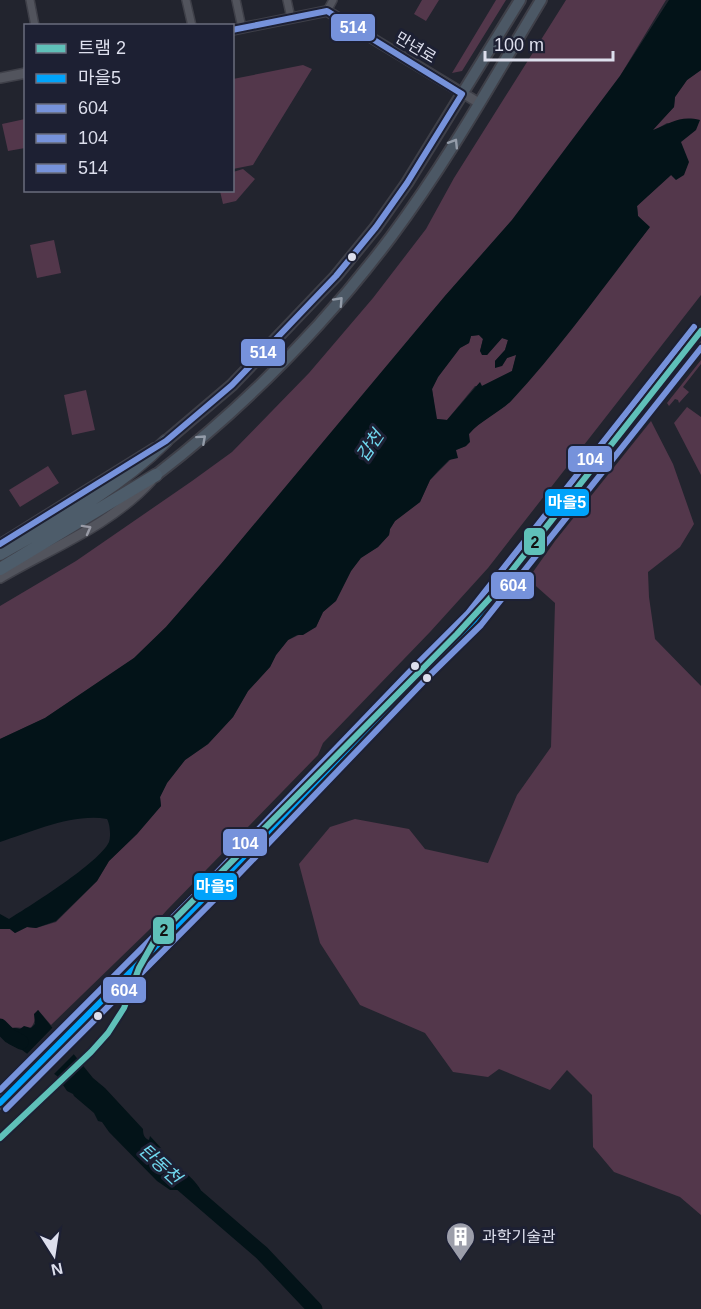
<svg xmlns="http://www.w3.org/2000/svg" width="701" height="1309" viewBox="0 0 701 1309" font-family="Helvetica,'Noto Sans KR',sans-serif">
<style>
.green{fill:#53374b}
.water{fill:#031318;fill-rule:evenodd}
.pier{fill:#22242e}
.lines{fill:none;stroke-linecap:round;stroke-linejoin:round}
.river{stroke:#031318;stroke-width:15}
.minor-casing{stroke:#3f4049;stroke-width:10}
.tertiary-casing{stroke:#3f4049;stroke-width:12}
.secondary-casing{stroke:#3f4049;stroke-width:14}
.primary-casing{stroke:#3f4049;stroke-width:14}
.trunk-casing{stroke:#3f4049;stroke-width:15}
.minor{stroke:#52545d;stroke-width:7}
.tertiary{stroke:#52545d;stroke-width:9}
.secondary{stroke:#52545d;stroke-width:10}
.primary{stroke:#4c5865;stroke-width:10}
.trunk{stroke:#4d5c6a;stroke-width:12}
.bus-1-casing{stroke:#1d2033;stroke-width:10}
.bus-2-casing{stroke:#1d2033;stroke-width:10}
.bus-3-casing{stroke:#1d2033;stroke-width:10}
.bus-4-casing{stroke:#1d2033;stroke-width:10}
.bus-1{stroke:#00a3fb;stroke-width:6}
.bus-2{stroke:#7692db;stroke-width:6}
.bus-3{stroke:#7692db;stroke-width:6}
.bus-4{stroke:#7692db;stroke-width:6}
.tram-1-casing{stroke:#1d2033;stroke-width:10}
.tram-1{stroke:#5fc0b9;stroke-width:6}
.oneway{stroke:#949ca9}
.oneway2{stroke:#989aa5}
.bus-dot{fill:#dddfed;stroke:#1d2033;stroke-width:2}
.labels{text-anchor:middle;stroke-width:6;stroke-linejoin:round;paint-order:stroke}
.street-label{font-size:16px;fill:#dddfed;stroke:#1d2033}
.poi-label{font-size:16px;fill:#dddfed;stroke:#1d2033;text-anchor:start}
.water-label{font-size:18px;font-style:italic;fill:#70d7ee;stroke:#1d2033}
.line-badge{stroke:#1d2033;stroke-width:2}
.badge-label{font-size:16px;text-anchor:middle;font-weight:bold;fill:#fff}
.pale-badge-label{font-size:16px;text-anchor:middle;font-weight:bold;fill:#111}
</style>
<rect width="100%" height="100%" fill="#22242e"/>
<path class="green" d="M422 0H439L426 21 414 14Z
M496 0H506L462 71 452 73Z
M566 0H666L620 76 512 220 445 296 221 564 166 627 134 658 45 718 0 739V606L76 561 192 481 232 452 309 373 373 298 426 229 454 178Z
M303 65 312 69 253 165 233 169V79Z
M701 70V295L488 568 430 632 323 743 318 755 167 910 150 929 51 1025 38 1010C30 1040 29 1023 7 1029L0 1022V929H10L15 933 27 927 36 928 56 922 97 881 109 861 137 834 161 806 160 797 167 783 185 760 208 744 233 717 248 691 270 667 276 655 288 640 316 627 323 612 336 600 351 571 360 558 378 547 389 535 390 529 395 521 420 502 430 480 456 454V450L466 446 469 434 475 427 510 402 649 228 638 216 637 206 671 175 681 141 695 130 667 123 653 131 652 129 674 107 675 97 687 80Z
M25 119V148L8 151 2 124Z
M243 169 255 179 236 201 223 204 220 191 232 190 233 172Z
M54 240 61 273 37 278 30 245Z
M479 335 483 339 480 351 487 355 502 338 508 340 505 350 495 361 502 366 507 358 517 354 512 371 482 386H475L447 420 436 419 432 389 438 377 460 348 469 343 471 336Z
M701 360V364L683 387 689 392 679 403 678 400 675 399 669 406 667 403Z
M86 390 95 430 72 435 64 395Z
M687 407 701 417V475L674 423Z
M651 421 673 464 694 524 680 547 648 572 649 597 655 639 701 686V1215L680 1197 614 1172 593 1147 592 1095 567 1070 550 1090 499 1069 488 1077 453 1072 425 1033 360 1005 320 943 299 864 330 827 355 819 409 829 425 849 488 863 517 795 551 747 555 603 528 579 555 541Z
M48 466 59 483 20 507 9 490Z"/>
<path class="water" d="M669 0H701V70L687 80 675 97 674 107 653 130C671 123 680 115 700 120L696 130 681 142 689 162 684 175 676 180 671 175 637 206 638 216 650 227C605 285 562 346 512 400 499 413 481 420 469 434L470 442 466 446 456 450 458 458 449 460 438 471 430 480 420 502 395 521 390 529 389 535 378 547 361 558 351 571 336 601 323 612 316 627 303 635H297L288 640 276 655 270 667 248 691 233 717 208 744 185 760 167 783 160 797 161 806 137 834 109 861 97 881 56 921 36 928 27 927 15 933 10 929H0V914L9 919C30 906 99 863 109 842 111 836 110 824 107 819 73 813 32 832 0 842V739L45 718 134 658 166 627 221 564 445 296 512 220 620 76ZM479 335 483 339 480 351 482 355H487L502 338 508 340 505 350 495 361V368L502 366 507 358 516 355 512 371 482 386 480 382 447 420 437 419 432 389 438 377 460 348 469 343 471 336Z
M38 1010 93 1078 105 1088 143 1129C143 1134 144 1138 149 1140L150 1136 161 1148 155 1147 156 1153 160 1159H167C182 1173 192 1173 203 1194L186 1201 157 1181 109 1132 102 1122 98 1121 94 1113 74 1096 73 1094 67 1091 57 1076 22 1050 9 1044 1 1036C7 1030 11 1026 20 1029L24 1026 31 1028 35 1024 34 1014Z"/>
<path class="pier" d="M55 1025 77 1051 52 1076 25 1056Z
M165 1190H204L206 1194 186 1204Z"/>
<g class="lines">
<path class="river" d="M0 1026 10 1036 21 1042
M182 1184 262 1253 315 1309"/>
<defs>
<path id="minor" d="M30 0 35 26
M186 0 192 26
M236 0 242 28
M287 0 291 18
M327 11 333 0"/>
<path id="tertiary" d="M232 30 327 11 479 103
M0 78 26 73
M0 544 154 448
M0 578C51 548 111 525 151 481"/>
<path id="secondary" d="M0 1103 208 894 421 672 475 619 701 333"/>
<path id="primary" d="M166 441 232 385 336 276 376 227 407 183 520 0
M156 475C244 407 324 326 391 237 447 162 493 80 541 0"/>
<path id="trunk" d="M0 554C58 521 119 488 166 441
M0 569 156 475"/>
</defs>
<use href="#minor" class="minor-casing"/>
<use href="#tertiary" class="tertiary-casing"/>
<use href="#secondary" class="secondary-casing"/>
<use href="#primary" class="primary-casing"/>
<use href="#trunk" class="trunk-casing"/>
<use href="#minor" class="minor"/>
<use href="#tertiary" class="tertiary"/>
<use href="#secondary" class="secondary"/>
<use href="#primary" class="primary"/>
<use href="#trunk" class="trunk"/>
<defs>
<path id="bus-1" d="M0 1103 208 894 421 672 475 619 701 333"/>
<path id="bus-2" d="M6 1109 214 900 427 678 481 625 701 348"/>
<path id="bus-3" d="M0 1090 202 888 415 666 468 613 694 327"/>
<path id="bus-4" d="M232 30 327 11 462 94
M0 544 166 441 232 385 336 276 376 227 407 183 462 94"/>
</defs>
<use href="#bus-1" class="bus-1-casing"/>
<use href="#bus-2" class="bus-2-casing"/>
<use href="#bus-3" class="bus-3-casing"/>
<use href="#bus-4" class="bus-4-casing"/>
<use href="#bus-1" class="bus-1"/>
<use href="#bus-2" class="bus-2"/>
<use href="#bus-3" class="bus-3"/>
<use href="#bus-4" class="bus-4"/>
<defs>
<path id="tram-1" d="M0 1138 91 1052 108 1033 124 1008 139 968 156 938 457 634 491 597 701 331"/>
</defs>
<use href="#tram-1" class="tram-1-casing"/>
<use href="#tram-1" class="tram-1"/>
</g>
<defs><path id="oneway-chevron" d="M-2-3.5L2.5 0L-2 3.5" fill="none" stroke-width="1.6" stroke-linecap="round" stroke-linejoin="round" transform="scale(1.5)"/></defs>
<g class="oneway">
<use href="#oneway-chevron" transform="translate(454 143) rotate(-58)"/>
<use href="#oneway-chevron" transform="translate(339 301) rotate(-47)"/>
<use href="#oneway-chevron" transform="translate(202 439) rotate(-42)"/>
</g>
<use class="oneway2" href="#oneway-chevron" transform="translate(87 529) rotate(-29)"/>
<defs>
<symbol id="building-pin" viewBox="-11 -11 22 30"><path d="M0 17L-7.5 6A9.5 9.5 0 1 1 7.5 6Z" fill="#9c9eaa" stroke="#1d2033"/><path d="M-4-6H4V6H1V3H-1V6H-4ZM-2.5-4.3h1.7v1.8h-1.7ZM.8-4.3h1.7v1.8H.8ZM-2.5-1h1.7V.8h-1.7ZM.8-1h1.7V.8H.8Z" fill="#fff"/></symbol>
</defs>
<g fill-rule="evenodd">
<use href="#building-pin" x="444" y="1220" width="33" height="45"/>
</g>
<g class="bus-dot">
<circle cx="352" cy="257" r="5"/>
<circle cx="415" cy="666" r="5"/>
<circle cx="427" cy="678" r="5"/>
<circle cx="98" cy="1016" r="5"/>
</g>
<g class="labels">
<g class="street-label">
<text transform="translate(416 47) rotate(31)" y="6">만년로</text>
</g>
<g class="poi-label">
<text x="482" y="1242">과학기술관</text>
</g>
<g class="water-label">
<text transform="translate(370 446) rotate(-56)" y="6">갑천</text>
<text transform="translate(160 1164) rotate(43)" y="6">탄동천</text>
</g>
</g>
<g class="line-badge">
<rect x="330" y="13" width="46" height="29" rx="6" fill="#7692db"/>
<rect x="240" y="338" width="46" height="29" rx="6" fill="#7692db"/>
<rect x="567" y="445" width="46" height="28" rx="6" fill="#7692db"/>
<rect x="544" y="488" width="46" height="29" rx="6" fill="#00a3fb"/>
<rect x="523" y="527" width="23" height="29" rx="6" fill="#5fc0b9"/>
<rect x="490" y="571" width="45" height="29" rx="6" fill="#7692db"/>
<rect x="222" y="828" width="46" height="29" rx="6" fill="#7692db"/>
<rect x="193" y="872" width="45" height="29" rx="6" fill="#00a3fb"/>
<rect x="152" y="916" width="23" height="29" rx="6" fill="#5fc0b9"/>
<rect x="102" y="976" width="45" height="28" rx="6" fill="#7692db"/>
</g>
<g class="badge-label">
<text x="353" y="33">514</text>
<text x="263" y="358">514</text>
<text x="590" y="465">104</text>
<text x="567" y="508">마을5</text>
<text x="513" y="591">604</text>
<text x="245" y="849">104</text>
<text x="215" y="892">마을5</text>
<text x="124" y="996">604</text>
</g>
<g class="pale-badge-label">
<text x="535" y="548">2</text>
<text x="164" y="936">2</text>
</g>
<rect x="24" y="24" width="210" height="168" fill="#1d2033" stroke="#6a6c7d" stroke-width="1.5"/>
<rect x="36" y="44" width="30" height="9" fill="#5fc0b9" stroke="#6a6c7d" stroke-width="1.5"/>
<text x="78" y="54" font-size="18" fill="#dddfed">트램 2</text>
<rect x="36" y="74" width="30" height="9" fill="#00a3fb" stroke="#6a6c7d" stroke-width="1.5"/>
<text x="78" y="84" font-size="18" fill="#dddfed">마을5</text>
<rect x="36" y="104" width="30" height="9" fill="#7692db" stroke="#6a6c7d" stroke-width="1.5"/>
<text x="78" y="114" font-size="18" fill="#dddfed">604</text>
<rect x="36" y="134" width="30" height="9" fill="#7692db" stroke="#6a6c7d" stroke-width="1.5"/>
<text x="78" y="144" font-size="18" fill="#dddfed">104</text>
<rect x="36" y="164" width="30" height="9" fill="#7692db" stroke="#6a6c7d" stroke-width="1.5"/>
<text x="78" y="174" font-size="18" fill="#dddfed">514</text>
<g transform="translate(54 1255) rotate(168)" stroke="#1d2033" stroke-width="4.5" paint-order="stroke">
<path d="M0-4.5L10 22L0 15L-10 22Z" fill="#dddfed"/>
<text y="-9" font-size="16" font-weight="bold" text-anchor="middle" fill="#dddfed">N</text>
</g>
<path d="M485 51v9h128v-9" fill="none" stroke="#dddfed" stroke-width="3"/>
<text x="494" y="51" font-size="18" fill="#dddfed" stroke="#1d2033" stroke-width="4.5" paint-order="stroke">100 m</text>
</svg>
